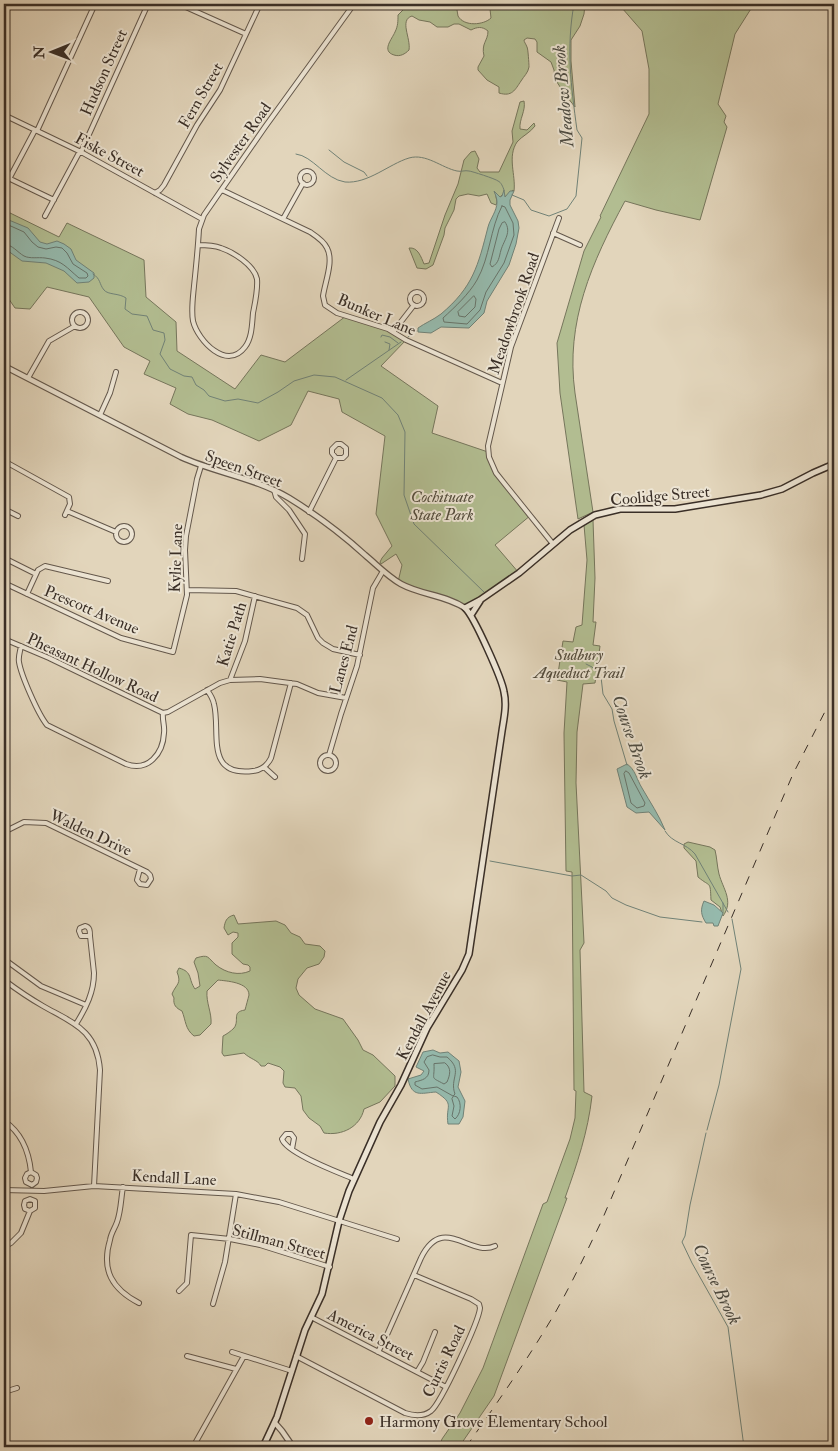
<svg xmlns="http://www.w3.org/2000/svg" width="838" height="1451" viewBox="0 0 838 1451" font-family="'IM FELL Double Pica',serif">
<style>
.green{fill:#b2bd91;stroke:#76765c}
.water{fill:#95b9ac;stroke:#718277}
.lines{fill:none;stroke-linecap:round;stroke-linejoin:round}
.shore{stroke:#68746a;stroke-width:1}
.stream{stroke:#718277;stroke-width:1}
.minor-casing{stroke:#64584c;stroke-width:6}
.tertiary-casing{stroke:#64584c;stroke-width:7}
.secondary-casing{stroke:#3a2f27;stroke-width:8}
.minor{stroke:#ece4d3;stroke-width:4}
.tertiary{stroke:#ece4d3;stroke-width:4.5}
.secondary{stroke:#ece4d3;stroke-width:5}
.rail{stroke:#3a2f27;stroke-width:1;stroke-dasharray:9 9;stroke-linecap:butt}
.poi-dot{fill:#8f2418;stroke:#ece4d3;stroke-width:2}
.labels{text-anchor:middle;stroke-width:4;stroke-linejoin:round;paint-order:stroke}
.street-label{font-size:16px;fill:#3a2f27;stroke:#ece4d3}
.park-label{font-size:16px;font-style:italic;fill:#524b3c;stroke:#ece4d3}
.poi-label{font-size:16px;fill:#3a2f27;stroke:#ece4d3;text-anchor:start}
.water-label{font-size:18px;font-style:italic;fill:#4c4b42;stroke:#ece4d3}
</style>
<rect width="100%" height="100%" fill="#e2d5bb"/>
<filter id="stains"><feTurbulence type="fractalNoise" baseFrequency=".004" numOctaves="4"/><feColorMatrix values="0 0 0 0 .2 0 0 0 0 .09 0 0 0 0 .02 0 0 0 .5 -.17"/></filter>
<radialGradient id="worn" r=".72"><stop offset=".6" stop-color="#630" stop-opacity="0"/><stop offset="1" stop-color="#630" stop-opacity=".3"/></radialGradient>
<path class="green" d="M409 4H422L424 6 431 4H456C457 8 457 12 458 16 464 27 484 25 491 18L490 9 484 4H585L584 14 580 26 571 40V61L575 107 564 93 555 79 554 70 551 62 537 52V42L535 39 527 38 524 40C524 42 526 44 527 47 528 48 529 64 529 67 528 73 524 76 521 81 515 90 512 97 499 93V87L487 80 478 70V67L484 56C481 43 488 41 488 31 482 26 477 27 471 30L459 24H454L448 27H437L430 22 419 20 412 16C399 20 411 38 409 50 405 54 400 57 394 55 381 51 392 39 395 32 398 26 398 21 398 15Z
M621 4H754L735 34 718 104 726 116 724 122 727 127 700 220 656 210 625 201C592 262 565 322 575 393L593 512 578 519 560 393 557 343 584 251 601 217 600 216 649 114V69L642 31 622 8Z
M524 101C526 111 519 119 520 129L527 130 534 123 535 126C530 133 522 136 517 142 507 157 516 175 514 191L513 190 505 197 504 193 500 197 495 192 497 202 496 205 491 203 487 194 479 196 468 194 459 196 456 199 454 210 445 228 444 235 433 265 426 269 417 268 409 248C418 247 421 257 424 264L429 263 445 215 458 184 464 160 471 152 475 151 479 159 477 168 480 172H499L513 142 512 131 520 102Z
M4 210 59 237 67 223 144 260 146 297 176 322 177 351 235 389 261 355 285 362 346 316 382 327 406 340 381 366 438 406 432 433 488 452 490 463 531 515 495 545 519 573 465 608 398 582 402 565 396 554 381 564 380 562 382 558 392 546 376 514 385 436 342 412 339 399 308 391 291 425 259 441 212 420 188 414 170 404 176 388 144 374 150 361 124 347 89 297 47 287 30 309 15 308 4 292Z
M593 520 595 578 593 622H596L593 645 600 646 595 683 583 684 577 732 576 783 584 943 580 950 584 1092 592 1096C588 1132 577 1164 565 1198H567L494 1396 459 1447H439L442 1439 460 1413 483 1368 543 1204 547 1202 570 1139 575 1118 576 1091 574 1090 572 872 566 871 564 733 567 682 557 680 563 641 573 642 576 627 582 625 587 560 584 525Z
M688 842 710 847 715 850C717 858 717 866 719 874 723 889 734 901 723 916L720 907 711 900C710 880 711 888 698 877L696 861 684 848V844Z
M234 915 238 924 276 921 285 925 291 933 300 937 305 944 320 946 325 951 324 957 319 964 307 968 298 979 296 988 299 995 315 1009 343 1019 358 1040 363 1050 373 1055 395 1076V1086L380 1102 364 1109C360 1127 342 1136 324 1133L320 1126 309 1118 303 1110 301 1096 295 1088 285 1087 283 1083 284 1071 280 1067 268 1063 265 1066H261C258 1060 250 1059 244 1053L224 1056 222 1053 223 1036C227 1034 231 1031 234 1028 240 1020 231 1012 245 1010 246 1006 248 999 249 995 249 982 226 981 218 980L207 991C206 1003 212 1013 211 1024L200 1035 194 1036C185 1029 186 1021 182 1011 176 1008 173 1005 174 998L172 994C176 984 182 984 177 972L179 968C193 972 188 979 195 989L200 986 198 973 194 962 196 958C209 954 207 957 216 965 226 973 239 976 250 971V967L248 965 243 964 232 954V943L238 937V933L233 932 228 935 224 928C225 922 226 917 234 915Z"/>
<path class="water" d="M504 190 505 197 510 191H514L510 200V205L518 221 519 228 516 244 509 265 487 301 484 313 469 328 441 327 431 333 418 332V328C425 323 433 320 441 314 473 287 478 266 488 227 490 219 497 211 497 202 497 198 495 194 494 191L500 197 502 196Z
M4 218 28 228 40 242 47 244 57 241 64 244 71 249 76 260 94 273V278L89 282 77 283 64 271 46 263 22 261 4 248Z
M627 764C635 769 637 780 642 788 650 802 659 815 665 830L649 812 636 813 627 807 617 769Z
M704 901 714 905 723 913 718 926H714L713 923H706C701 915 700 910 704 901Z
M433 1050 440 1053 448 1052 459 1061 461 1072 458 1087 465 1101 463 1117 459 1124H448C445 1105 456 1105 436 1092 421 1093 412 1098 408 1079L421 1075 424 1071 416 1067 423 1052Z"/>
<g class="lines">
<path class="shore" d="M502 206 505 207 513 223 514 235 504 263 486 292 480 310 467 324 444 322 443 318C455 307 469 294 477 280 490 257 490 229 502 206Z
M505 222C512 232 504 240 501 250 499 257 499 263 492 267L490 264 499 229 502 223Z
M4 223 24 232 32 242 38 247 46 249 56 247 62 248 67 253 73 264 87 273 88 276 86 278H79C67 268 62 260 45 258 38 257 30 259 24 256 17 252 13 245 4 244
M474 296 476 299 475 307 465 317 459 316 458 312Z
M626 771 629 773 645 803 644 806 637 808 631 803 624 774Z
M433 1055 440 1057H447C464 1071 449 1078 455 1094L453 1096 437 1087 422 1089 415 1085V1082C422 1080 429 1079 429 1070L424 1062 427 1057Z
M445 1063C452 1068 450 1075 447 1082L444 1084C429 1076 435 1081 434 1064Z
M454 1096 457 1097C462 1103 461 1114 455 1119L452 1116 454 1106 452 1099Z"/>
<path class="stream" d="M329 150 344 162 364 172 367 176
M296 154C313 156 325 179 345 182 368 184 389 164 409 158 426 153 442 168 457 171 461 172 465 170 469 171 471 171 496 179 498 181 501 182 503 187 504 190
M512 195 524 200 531 210 549 216 567 209 576 196 582 138 577 130C571 86 566 48 574 4
M93 274C101 279 99 284 104 290 108 295 119 293 126 298L125 309 132 314 147 316 153 330 164 333 165 340 160 354 170 369 184 376 192 377 196 385 204 390 209 396 225 401 238 399 258 403 278 392 294 381 314 375 335 377 382 398 398 415 405 432 404 495 414 524 485 593
M381 337 382 335 390 337 398 343
M408 337 417 331
M385 342 390 344 389 350
M346 380 401 342
M586 664 592 667 601 677 603 694 612 709 614 721 627 765
M665 831C672 843 686 843 695 854L728 912
M490 861 572 876 581 875 606 891 612 898 626 905 660 917 702 922
M723 903V913
M707 1130 719 1085 741 969 732 919
M706 1133 690 1205 685 1236 682 1242 692 1263 728 1327 744 1447"/>
<defs>
<path id="minor" d="M179 4 246 34
M4 21 9 4
M4 115 81 152 202 219
M37 131 95 4
M81 152 148 4
M300 178a7 7 0 1 1 14 0a7 7 0 1 1-14 0Z
M4 176 54 200
M9 179 35 130
M222 190 310 232C316 236 324 241 327 248 334 261 325 282 323 296L325 305 337 313 388 329 406 340 502 383
M155 193 160 190 164 185 197 125 220 90 260 4
M45 216 80 151
M283 219 303 183
M553 233 580 245
M198 245C206 245 213 245 221 248 233 252 254 265 257 279 258 290 255 303 253 313 252 324 252 338 245 347 227 371 198 341 193 321 191 310 193 297 194 286 196 267 198 248 199 229L204 215 265 127 354 4
M410 299a7 7 0 1 1 14 0a7 7 0 1 1-14 0Z
M72 320a8 8 0 1 1 16 0a8 8 0 1 1-16 0Z
M393 332 414 305
M28 378 49 341 75 326
M100 415 110 393 116 372
M4 461 69 497 70 504 65 515
M274 490 276 497 289 510 305 534 302 559
M4 509 18 516
M67 511 116 532
M309 512 336 458H343L346 455V448L341 444H337L332 449V453L336 458
M116 534a8 8 0 1 1 16 0a8 8 0 1 1-16 0Z
M553 544 496 473 489 457 488 446 511 347 559 218
M4 558 36 574
M4 583 121 638 173 652 187 595 185 550 186 536 197 479 201 466
M188 590 236 591 297 608 307 615 318 638 323 643 333 649 360 655
M27 594 38 570 45 566 108 581
M4 639 49 658 163 713 168 712 220 683 230 680 260 679 297 684 318 693 346 698
M21 646C20 652 18 657 19 662 21 675 38 714 47 725L126 764C148 772 163 754 164 733 165 726 162 720 163 713
M230 680 245 641 255 596
M207 690C210 694 213 699 214 704 221 732 204 777 253 771 262 770 267 766 271 758L291 683
M329 755 341 714 357 666 373 588 383 571
M320 763a8 8 0 1 1 16 0a8 8 0 1 1-16 0Z
M264 767 275 777
M4 832 24 822 46 823 147 872 150 875 151 879 147 885 140 884 137 880 140 869
M4 959 41 986 86 1005
M4 980C16 989 29 998 43 1006 73 1023 97 1030 100 1070L94 1186
M76 1024C86 1008 94 992 94 973L90 936C90 931 90 927 85 926L80 928 79 931 81 936H90
M4 1121C22 1133 29 1152 31 1172L36 1175 37 1178 36 1182 32 1185 26 1182 25 1178 27 1174 31 1172
M292 1149 294 1138 291 1134H286L282 1139C286 1153 340 1173 354 1179
M123 1187C121 1198 121 1211 117 1222 115 1228 111 1233 110 1240 101 1270 112 1289 139 1303
M4 1190 44 1191 94 1186 236 1194 279 1202 397 1239
M4 1247 11 1243 21 1233 30 1211 35 1208V1201L30 1199 25 1201 24 1205 25 1209 30 1211
M179 1291 187 1283 191 1235 230 1239 260 1245 330 1267
M213 1304 225 1262 236 1194
M311 1317 446 1387
M232 1352 292 1371
M378 1352 386 1337 421 1258C443 1213 470 1258 495 1246
M187 1356 236 1369
M296 1356 405 1413C414 1416 423 1417 431 1411 441 1403 479 1321 480 1308L479 1304 471 1299 414 1275
M417 1372 423 1362 435 1332
M4 1392 17 1388
M193 1447 244 1356"/>
<path id="tertiary" d="M4 366 181 457C216 473 256 478 289 498 315 514 342 534 365 555 377 565 387 576 401 584 421 595 446 595 465 608
M275 1423 282 1431 293 1447"/>
<path id="secondary" d="M471 615 480 601
M263 1447 277 1417 305 1330 322 1294 339 1221 349 1191 380 1122 401 1085 427 1028 462 970 469 954 502 731C504 718 507 705 504 692 502 679 474 616 465 608L480 600 519 573 570 530 595 515 620 509H675L761 495 782 489 813 473 834 464"/>
</defs>
<use href="#minor" class="minor-casing"/>
<use href="#tertiary" class="tertiary-casing"/>
<use href="#secondary" class="secondary-casing"/>
<use href="#minor" class="minor"/>
<use href="#tertiary" class="tertiary"/>
<use href="#secondary" class="secondary"/>
<path class="rail" d="M466 1447C497 1403 528 1359 555 1313 572 1283 587 1251 602 1220L793 774 834 694"/>
</g>
<circle class="poi-dot" cx="369" cy="1421" r="5"/>
<g class="labels">
<g class="street-label">
<text transform="translate(103 72) rotate(-66)" y="6">Hudson Street</text>
<text transform="translate(200 95) rotate(-60)" y="6">Fern Street</text>
<text transform="translate(240 142) rotate(-55)" y="6">Sylvester Road</text>
<text transform="translate(110 154) rotate(28)" y="6">Fiske Street</text>
<text transform="translate(513 313) rotate(-71)" y="6">Meadowbrook Road</text>
<text transform="translate(377 314) rotate(23)" y="6">Bunker Lane</text>
<text transform="translate(244 468) rotate(20)" y="6">Speen Street</text>
<text transform="translate(660 495) rotate(-5)" y="6">Coolidge Street</text>
<text transform="translate(175 558) rotate(-88)" y="6">Kylie Lane</text>
<text transform="translate(92 609) rotate(23)" y="6">Prescott Avenue</text>
<text transform="translate(231 634) rotate(-73)" y="6">Katie Path</text>
<text transform="translate(343 659) rotate(-75)" y="6">Lanes End</text>
<text transform="translate(93 667) rotate(25)" y="6">Pheasant Hollow Road</text>
<text transform="translate(91 832) rotate(25)" y="6">Walden Drive</text>
<text transform="translate(423 1015) rotate(-62)" y="6">Kendall Avenue</text>
<text transform="translate(174 1177) rotate(3)" y="6">Kendall Lane</text>
<text transform="translate(279 1241) rotate(15)" y="6">Stillman Street</text>
<text transform="translate(371 1334) rotate(27)" y="6">America Street</text>
<text transform="translate(443 1361) rotate(-64)" y="6">Curtis Road</text>
</g>
<g class="park-label">
<text x="442" y="502">Cochituate<tspan x="442" dy="18">State Park</tspan></text>
<text x="579" y="660">Sudbury<tspan x="579" dy="18">Aqueduct Trail</tspan></text>
</g>
<g class="poi-label">
<text x="379" y="1427">Harmony Grove Elementary School</text>
</g>
<g class="water-label">
<text transform="translate(563 96) rotate(-95)" y="6">Meadow Brook</text>
<text transform="translate(632 737) rotate(71)" y="6">Course Brook</text>
<text transform="translate(717 1284) rotate(64)" y="6">Course Brook</text>
</g>
</g>
<rect width="838" height="1451" fill="none" stroke="#e2d5bb" stroke-width="20"/>
<rect x="5" y="5" width="828" height="1441" fill="none" stroke="#3a2f27" stroke-width="2.5"/>
<rect x="10" y="10" width="818" height="1431" fill="none" stroke="#3a2f27"/>
<g transform="translate(52 52) rotate(269)" stroke="#ece4d3" stroke-width="4" paint-order="stroke">
<path d="M0-4L9 19L0 12L-9 19Z" fill="#3a2f27"/>
<text y="-8" font-size="14" font-weight="bold" text-anchor="middle" fill="#3a2f27">N</text>
</g>
<rect width="100%" height="100%" filter="url(#stains)"/>
<rect width="100%" height="100%" fill="url(#worn)"/>
</svg>
